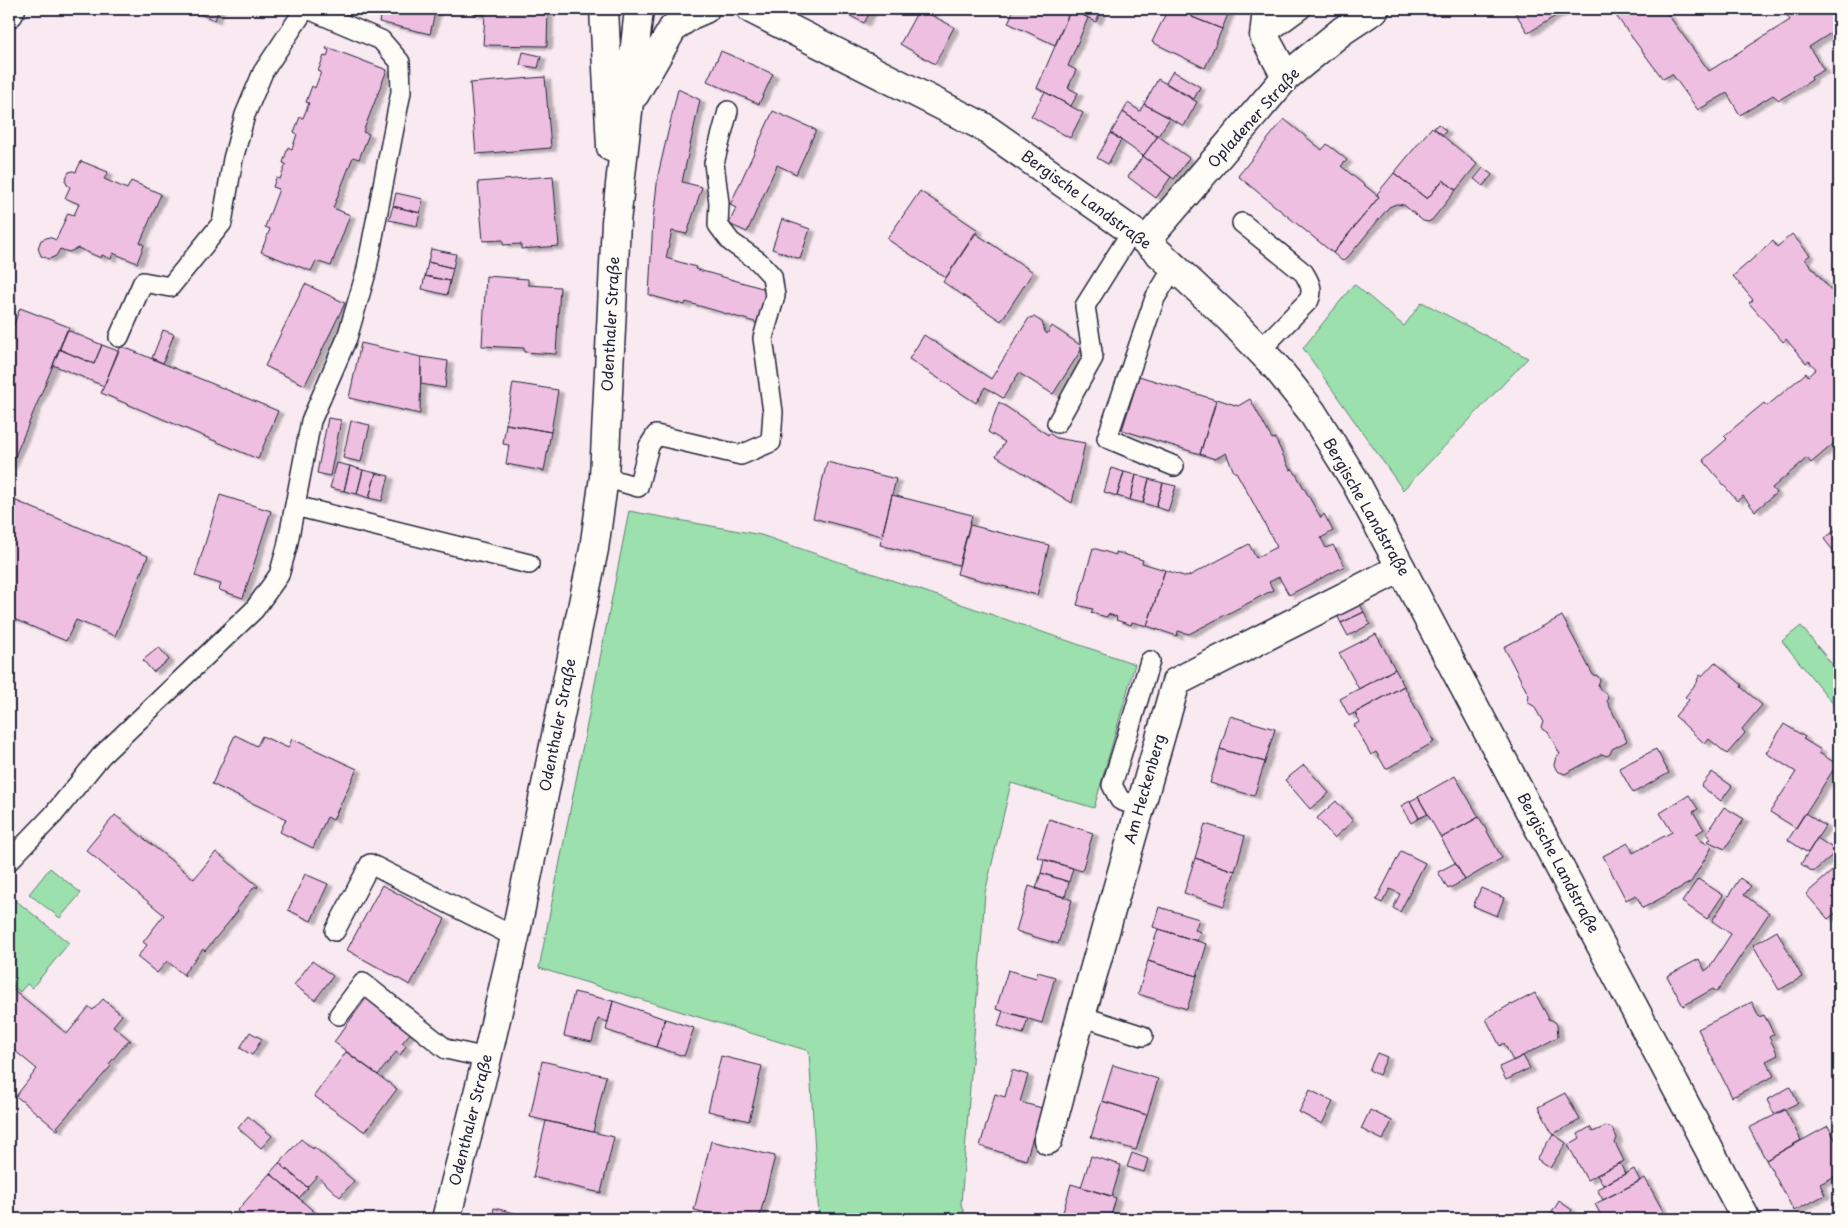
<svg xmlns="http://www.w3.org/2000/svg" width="1848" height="1228" viewBox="0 0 1848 1228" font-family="'Playpen Sans',sans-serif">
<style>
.green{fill:#9be0ad;stroke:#5e8174}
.building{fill:#efbfe2;stroke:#22223b;filter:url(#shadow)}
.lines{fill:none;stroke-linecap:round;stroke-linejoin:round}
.service-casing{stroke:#22223b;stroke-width:22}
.minor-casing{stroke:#22223b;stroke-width:31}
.secondary-casing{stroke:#22223b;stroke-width:31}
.primary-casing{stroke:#22223b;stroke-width:31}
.service{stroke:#fdfcf7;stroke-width:19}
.minor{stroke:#fdfcf7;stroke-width:28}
.secondary{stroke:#fdfcf7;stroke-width:28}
.primary{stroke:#fdfcf7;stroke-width:28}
.labels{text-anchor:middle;stroke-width:4;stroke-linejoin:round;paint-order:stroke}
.street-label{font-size:15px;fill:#22223b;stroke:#fdfcf7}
</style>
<defs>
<filter id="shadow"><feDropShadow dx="5.5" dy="3" stdDeviation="1" flood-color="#0004"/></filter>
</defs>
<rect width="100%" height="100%" fill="#f9eaf1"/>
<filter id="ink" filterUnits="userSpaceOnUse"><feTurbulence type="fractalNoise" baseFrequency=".02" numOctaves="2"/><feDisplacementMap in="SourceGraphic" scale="10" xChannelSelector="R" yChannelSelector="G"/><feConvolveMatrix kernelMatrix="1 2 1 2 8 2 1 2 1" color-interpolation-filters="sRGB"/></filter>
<g filter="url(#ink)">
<path class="green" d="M1354 284 1404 326 1422 302 1528 358 1403 490 1303 348Z
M629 511 761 535 1135 664 1094 808 1011 783 985 893 961 1204 966 1219H819L809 1051 539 968Z
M1801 626 1839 673V711L1782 641Z
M50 868 81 893 60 918 29 894Z
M9 895 69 943 32 988 27 984 20 992 9 983Z"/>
<path class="building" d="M187 9H219L215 20Z
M382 9H436L430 34 379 22Z
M473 9H548L547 46 483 45 485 15 473 14Z
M837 9H872L864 23Z
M919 9H934L931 15 954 27 935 64 900 44Z
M1014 9H1071L1055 45 1008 23Z
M1071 9 1088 18 1068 66 1076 70 1068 88 1078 93 1071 106 1037 88Z
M1073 9H1102L1096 22Z
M1168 9H1195L1192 17 1222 29 1205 68 1152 42Z
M1195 9H1230L1222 29 1192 17Z
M1520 9H1567L1528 33 1515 12Z
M1611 9H1664L1709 71 1790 20 1783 9H1833L1839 19V28L1809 47 1824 70 1811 77 1812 80 1779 100 1773 95 1740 115 1727 93 1698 110 1672 74 1663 79Z
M327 47 387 70 363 132 369 134 359 159 353 157 333 208 350 215 331 266 316 261 311 271 261 252 270 229 265 227 279 189 273 187 276 178 280 179 286 164 283 163 288 147 292 149 297 134 294 132 300 117 303 118 309 103 306 102 312 86 315 88 321 72 318 71 324 56 327 57 329 50 326 49Z
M721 51 773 74 759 104 707 81Z
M523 52 541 56 538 68 520 65Z
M1173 71 1200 87 1194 99 1166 83Z
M545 77 551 148 476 154 470 83Z
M1158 79 1197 102 1184 126 1144 104Z
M678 89 700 100 682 182 702 187 687 234 672 231 666 258 696 267 695 269 769 290 758 323 686 302 685 305 649 295 653 220 658 175Z
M1045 92 1083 113 1070 138 1031 116Z
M1128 103 1140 111 1144 104 1170 118 1158 136 1123 112Z
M773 111 816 130 796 174 777 165 747 232 729 224 736 208 730 205Z
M1123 112 1158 136 1143 156 1111 133Z
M1284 119 1322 150 1327 144 1347 160 1341 166 1379 197 1333 253 1238 176Z
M1438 124 1446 131 1443 135 1434 128Z
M1432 127 1477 164 1456 190 1443 180 1427 199 1394 173Z
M1111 133 1121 140 1108 164 1097 158Z
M1158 136 1189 158 1174 179 1143 156Z
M1143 156 1171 177 1156 198 1128 177Z
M81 161 108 172 104 179 127 189 131 181 161 194 140 243 144 245 137 263 113 253 111 259 102 255 101 258 78 248 69 252 60 249 56 256 49 259 41 256 38 248 41 240 49 237 56 240 68 213 74 215 79 204 65 198 70 187 67 185 65 180 69 172 73 171 76 172Z
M1483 168 1492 175 1483 186 1474 179Z
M1394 173 1427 199 1443 180 1456 190 1432 220 1428 222 1423 221 1404 205 1396 204 1389 207 1348 257 1343 261 1341 260 1333 253 1379 197 1377 194Z
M553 176 559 246 521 249V244L503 245V240L483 241 478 182Z
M920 191 978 230 946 278 887 239Z
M396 193 423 199 420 213 393 206Z
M393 206 420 213 417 226 389 220Z
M782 219 810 229 800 259 772 249Z
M975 233 1033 272 1001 321 943 282Z
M1792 234 1810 255 1805 259 1835 295 1839 291V439L1811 463 1807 458 1772 488 1776 493 1755 511 1743 496 1737 501 1703 460 1727 439 1724 436 1764 403 1767 406 1806 373 1808 376 1816 369 1809 361 1806 363 1786 339 1783 342 1749 303 1753 300 1733 276 1773 241 1777 247Z
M431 249 456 254 453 268 428 262Z
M428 262 453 268 450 281 425 276Z
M425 276 450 281 447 295 422 289Z
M486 276 528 279V285L560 287 556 354 524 352V348L482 346Z
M305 284 345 303 305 385 265 366Z
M20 308 69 327 11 466 9 465V350L10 345H9V337Z
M1034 317 1042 322 1045 332 1047 334 1052 326 1083 347 1053 394 1019 373 1003 398 985 387 976 403 909 359 924 335 991 379 1029 318Z
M67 330 102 345 94 364 59 349Z
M163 330 174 334 163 363 152 358Z
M361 343 421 357 420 414 349 398Z
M102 345 118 351 104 386 53 365 59 349 94 364Z
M121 346 278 411 258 459 101 393Z
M421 357 448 361 445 388 421 384Z
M1139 376 1216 400 1200 454 1122 430Z
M513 383 558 390 551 432 506 424Z
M1217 399 1238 406 1250 399 1272 439 1275 438 1290 470 1293 469 1321 518 1324 514 1333 531 1321 538 1326 548 1333 545 1345 566 1289 595 1279 577 1269 582 1273 590 1189 634 1178 631 1177 636 1147 626 1165 570 1187 577 1249 544 1256 558 1277 547 1249 495 1236 472H1234L1226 453 1215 459 1200 454Z
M999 402 1048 435 1049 433 1056 438 1085 443 1072 503 996 456 1005 442 988 432Z
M328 418 341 420 330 476 317 473Z
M351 421 370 425 361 462 343 458Z
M506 424 551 432 544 471 506 464 509 445 503 444Z
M827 462 896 479 882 536 813 518Z
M337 463 350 466 344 491 330 488Z
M350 466 363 470 357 494 344 491Z
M1111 468 1124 472 1117 496 1104 492Z
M363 470 376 473 369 498 357 494Z
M1124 472 1136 475 1130 500 1117 496Z
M376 473 389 476 382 501 369 498Z
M1136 475 1149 479 1143 503 1130 500Z
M1149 479 1163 483 1156 507 1143 503Z
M1163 483 1176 486 1168 511 1156 507Z
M220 495 271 511 243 598 219 590 221 584 195 576Z
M892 495 972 515 959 565 880 545Z
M9 498 107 539 108 538 109 540 148 556 115 636 76 620 66 641 9 617Z
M970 525 1049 545 1037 595 957 574Z
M1839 527V558L1824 539Z
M1093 548 1116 555V552L1143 560 1142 563 1165 570 1147 626 1132 622 1131 625 1116 620 1117 617 1108 614 1107 617 1091 613 1093 609 1077 605Z
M1357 599 1364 612 1341 623 1335 611Z
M1364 612 1370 624 1348 636 1341 623Z
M1562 616 1593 675 1598 676 1600 680 1598 685 1601 691 1606 693 1608 696 1607 701 1627 741 1612 749 1610 754 1607 756 1602 754 1565 774 1557 771 1554 765 1556 757 1560 754 1548 732 1543 730 1541 727 1543 722 1534 706 1530 704 1528 701 1529 696 1504 647Z
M1376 634 1395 669 1359 689 1339 653Z
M159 647 169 660 153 672 143 660Z
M1715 662 1742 685 1741 687 1762 705 1742 729 1745 733 1727 754 1709 739 1705 744 1675 716 1689 700 1685 697 1698 681 1697 680 1700 675 1702 676Z
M1395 669 1404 686 1349 716 1340 699Z
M1404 686 1434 742 1386 769 1376 752 1371 755 1354 725 1360 722 1355 713Z
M1230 716 1275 729 1265 762 1220 749Z
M1784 724 1805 737 1803 739 1821 750 1819 753 1837 764 1796 828 1770 812 1796 772 1766 753Z
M235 735 257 746 262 736 288 748 292 739 357 769 333 820 327 817 313 848 280 832 286 819 212 784Z
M1220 749 1265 762 1254 796 1210 783Z
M1656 749 1669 773 1633 793 1619 768Z
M1304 765 1329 793 1310 809 1285 780Z
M1712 772 1732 786 1721 801 1701 786Z
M1455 776 1479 817 1441 838 1418 797Z
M1689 795 1698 809 1693 812 1704 829 1696 834 1700 840 1712 847 1691 882 1643 908 1636 895 1626 900 1603 856 1628 843 1633 853 1672 832 1660 813Z
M1418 797 1428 814 1419 818 1410 801Z
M1336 801 1353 821 1334 838 1317 818Z
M1410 801 1419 818 1411 823 1401 806Z
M1724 807 1744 819 1725 849 1707 841 1711 839 1707 832Z
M1805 813 1825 826 1808 853 1788 840Z
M115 815 194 879 216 852 258 886 257 888 255 886 236 910 238 911 205 951 203 949 184 973 185 976 167 961 157 973 137 957 147 945 143 942 164 915 86 850Z
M1479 817 1502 858 1465 880 1441 838Z
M1049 819 1093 833 1082 871 1037 857Z
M1205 824 1245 836 1235 871 1195 858Z
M1817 838 1837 851 1813 872 1801 864Z
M1401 851 1425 863 1400 912 1393 908 1400 894 1390 889 1382 903 1376 900Z
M1195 858 1235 871 1224 906 1184 893Z
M1044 860 1073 868 1069 882 1041 873Z
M1455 863 1465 880 1448 889 1438 872Z
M1839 865V910L1828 919 1806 894Z
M1041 873 1069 882 1065 897 1036 889Z
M305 874 328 884 311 921 288 910Z
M1740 878 1751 886 1744 895 1769 913 1717 992 1713 989 1683 1006 1667 976 1699 959 1705 971 1709 968 1731 934 1712 921Z
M1698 879 1723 895 1707 919 1682 902Z
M382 885 445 919 410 985 347 950Z
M1029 886 1072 900 1058 944 1016 931Z
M1481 888 1504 898 1497 916 1473 906Z
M1159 907 1199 919 1195 930 1200 932 1197 941 1153 927Z
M1158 929 1207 944 1197 976 1148 961Z
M1777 931 1802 977 1779 990 1753 945Z
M312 961 333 976 315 1000 294 985Z
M1148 961 1197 976 1187 1009 1138 994Z
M1008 970 1036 978 1038 972 1055 977 1042 1023 996 1009Z
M9 986 67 1034 89 1007 93 1010 103 999 122 1015 113 1026 131 1041H128L109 1064 111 1066 57 1127 59 1129 57 1130 16 1096 37 1069 9 1046Z
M574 992 613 1001 608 1022 598 1019 592 1042 564 1036Z
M1535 993 1549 1019 1555 1022 1557 1025 1558 1037 1513 1061 1504 1043 1500 1046 1486 1019 1511 1004 1512 1005Z
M367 997 412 1031 402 1043 406 1046 400 1055 396 1052 378 1075 334 1042Z
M613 1001 665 1019 656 1047 606 1030Z
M1752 1002 1759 1017 1764 1015 1774 1034 1769 1037 1778 1055 1766 1061 1774 1076 1732 1097 1698 1029Z
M1003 1011 1028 1018 1023 1034 998 1026Z
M665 1019 694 1028 684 1056 656 1047Z
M250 1032 262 1039 252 1055 240 1048Z
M346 1052 397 1089 365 1132 314 1096Z
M1377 1053 1387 1057 1379 1075 1369 1070Z
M721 1056 762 1066 749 1121 708 1111Z
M1523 1056 1530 1068 1506 1080 1499 1067Z
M542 1061 606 1076 593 1132 530 1117Z
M1113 1065 1158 1079 1147 1115 1102 1101Z
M1012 1070 1028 1075 1020 1102 1042 1108 1026 1160 980 1146 995 1094 1005 1097Z
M1790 1087 1798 1103 1774 1114 1767 1100Z
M1310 1090 1333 1102 1322 1124 1299 1112Z
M1565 1093 1580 1120 1553 1134 1538 1107Z
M1102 1101 1147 1115 1136 1150 1091 1137Z
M1370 1110 1392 1121 1383 1140 1361 1129Z
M1785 1110 1801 1140 1766 1160 1749 1128Z
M248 1116 272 1136 261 1148 238 1128Z
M546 1121 614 1137 601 1193 533 1177Z
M1606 1126 1612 1128 1617 1138 1615 1143 1624 1161 1587 1180 1568 1145 1580 1138 1578 1134 1590 1127 1593 1132Z
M1828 1126 1839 1147V1174L1820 1184 1825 1195 1794 1211 1766 1160Z
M1553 1134 1566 1143 1550 1168 1537 1159Z
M301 1139 313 1149 314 1147 354 1181 340 1197 317 1176 307 1187 279 1163Z
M711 1141 775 1156 759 1219H735L694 1210Z
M1132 1153 1148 1159 1144 1172 1127 1167Z
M1091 1156 1121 1165 1112 1196 1081 1187Z
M279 1163 308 1188 299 1198 270 1173Z
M1620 1163 1625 1174 1603 1185 1597 1175Z
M1634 1169 1640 1181 1603 1200 1597 1189Z
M270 1173 320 1217 318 1219H247L237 1211Z
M1645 1178 1664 1213 1656 1217 1657 1219H1603L1595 1204Z
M1071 1184 1116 1198 1110 1219H1051L1052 1216 1061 1219Z
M1559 1201 1572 1210 1566 1219H1548Z
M494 1208 535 1218V1219H492Z"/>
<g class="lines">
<defs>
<path id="service" d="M1264 36 1301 9
M1242 223 1304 273C1309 282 1314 289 1309 300L1260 350
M1174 267 1155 298 1107 438 1174 466
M119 337 143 282 170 287 222 223 233 159 245 115 263 72 305 9
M1057 423 1093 358 1085 306 1132 231
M604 477 638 487 649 446 656 435 741 455 771 442 773 412 763 338 775 296 772 276 758 261 731 242 718 225 719 203 714 163 728 111
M295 506 529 564
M1140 807 1120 800 1112 785 1150 661
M9 861 53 815 101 756 254 610 279 575 287 547 311 421 347 338 366 273 401 92 400 62 381 40 308 9
M335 931 370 864 515 937
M339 1015 363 983 446 1049 487 1058
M1081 1016 1143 1036"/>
<path id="minor" d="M1267 9 1264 36 1286 77
M9 13 11 9
M1146 241 1286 77 1342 31 1375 9
M1048 1140 1081 1016 1176 682 1401 568"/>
<path id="secondary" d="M604 9 611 147
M635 94 673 28 691 15 705 9
M446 1219 487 1058 515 937 594 549 604 477 616 222 639 9"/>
<path id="primary" d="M751 9 982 126 1146 241 1230 319 1277 368 1312 412 1355 481 1746 1219"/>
</defs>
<use href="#service" class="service-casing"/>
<use href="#minor" class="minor-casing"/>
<use href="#secondary" class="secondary-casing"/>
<use href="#primary" class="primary-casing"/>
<use href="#service" class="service"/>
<use href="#minor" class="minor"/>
<use href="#secondary" class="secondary"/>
<use href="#primary" class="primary"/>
</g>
</g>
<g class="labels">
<g class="street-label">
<text transform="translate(1254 118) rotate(-48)" y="5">Opladener Straße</text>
<text transform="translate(1086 200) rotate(36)" y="5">Bergische Landstraße</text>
<text transform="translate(611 324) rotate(-87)" y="5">Odenthaler Straße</text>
<text transform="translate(1366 507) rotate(60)" y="5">Bergische Landstraße</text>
<text transform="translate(558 725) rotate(-79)" y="5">Odenthaler Straße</text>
<text transform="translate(1145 789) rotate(-74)" y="5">Am Heckenberg</text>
<text transform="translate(1558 863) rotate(62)" y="5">Bergische Landstraße</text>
<text transform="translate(471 1120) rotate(-76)" y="5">Odenthaler Straße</text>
</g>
</g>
<rect width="1848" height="1228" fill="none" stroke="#fdfcf7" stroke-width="30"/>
<rect x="15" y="15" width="1818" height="1198" fill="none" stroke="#22223b" stroke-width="2" filter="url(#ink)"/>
</svg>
